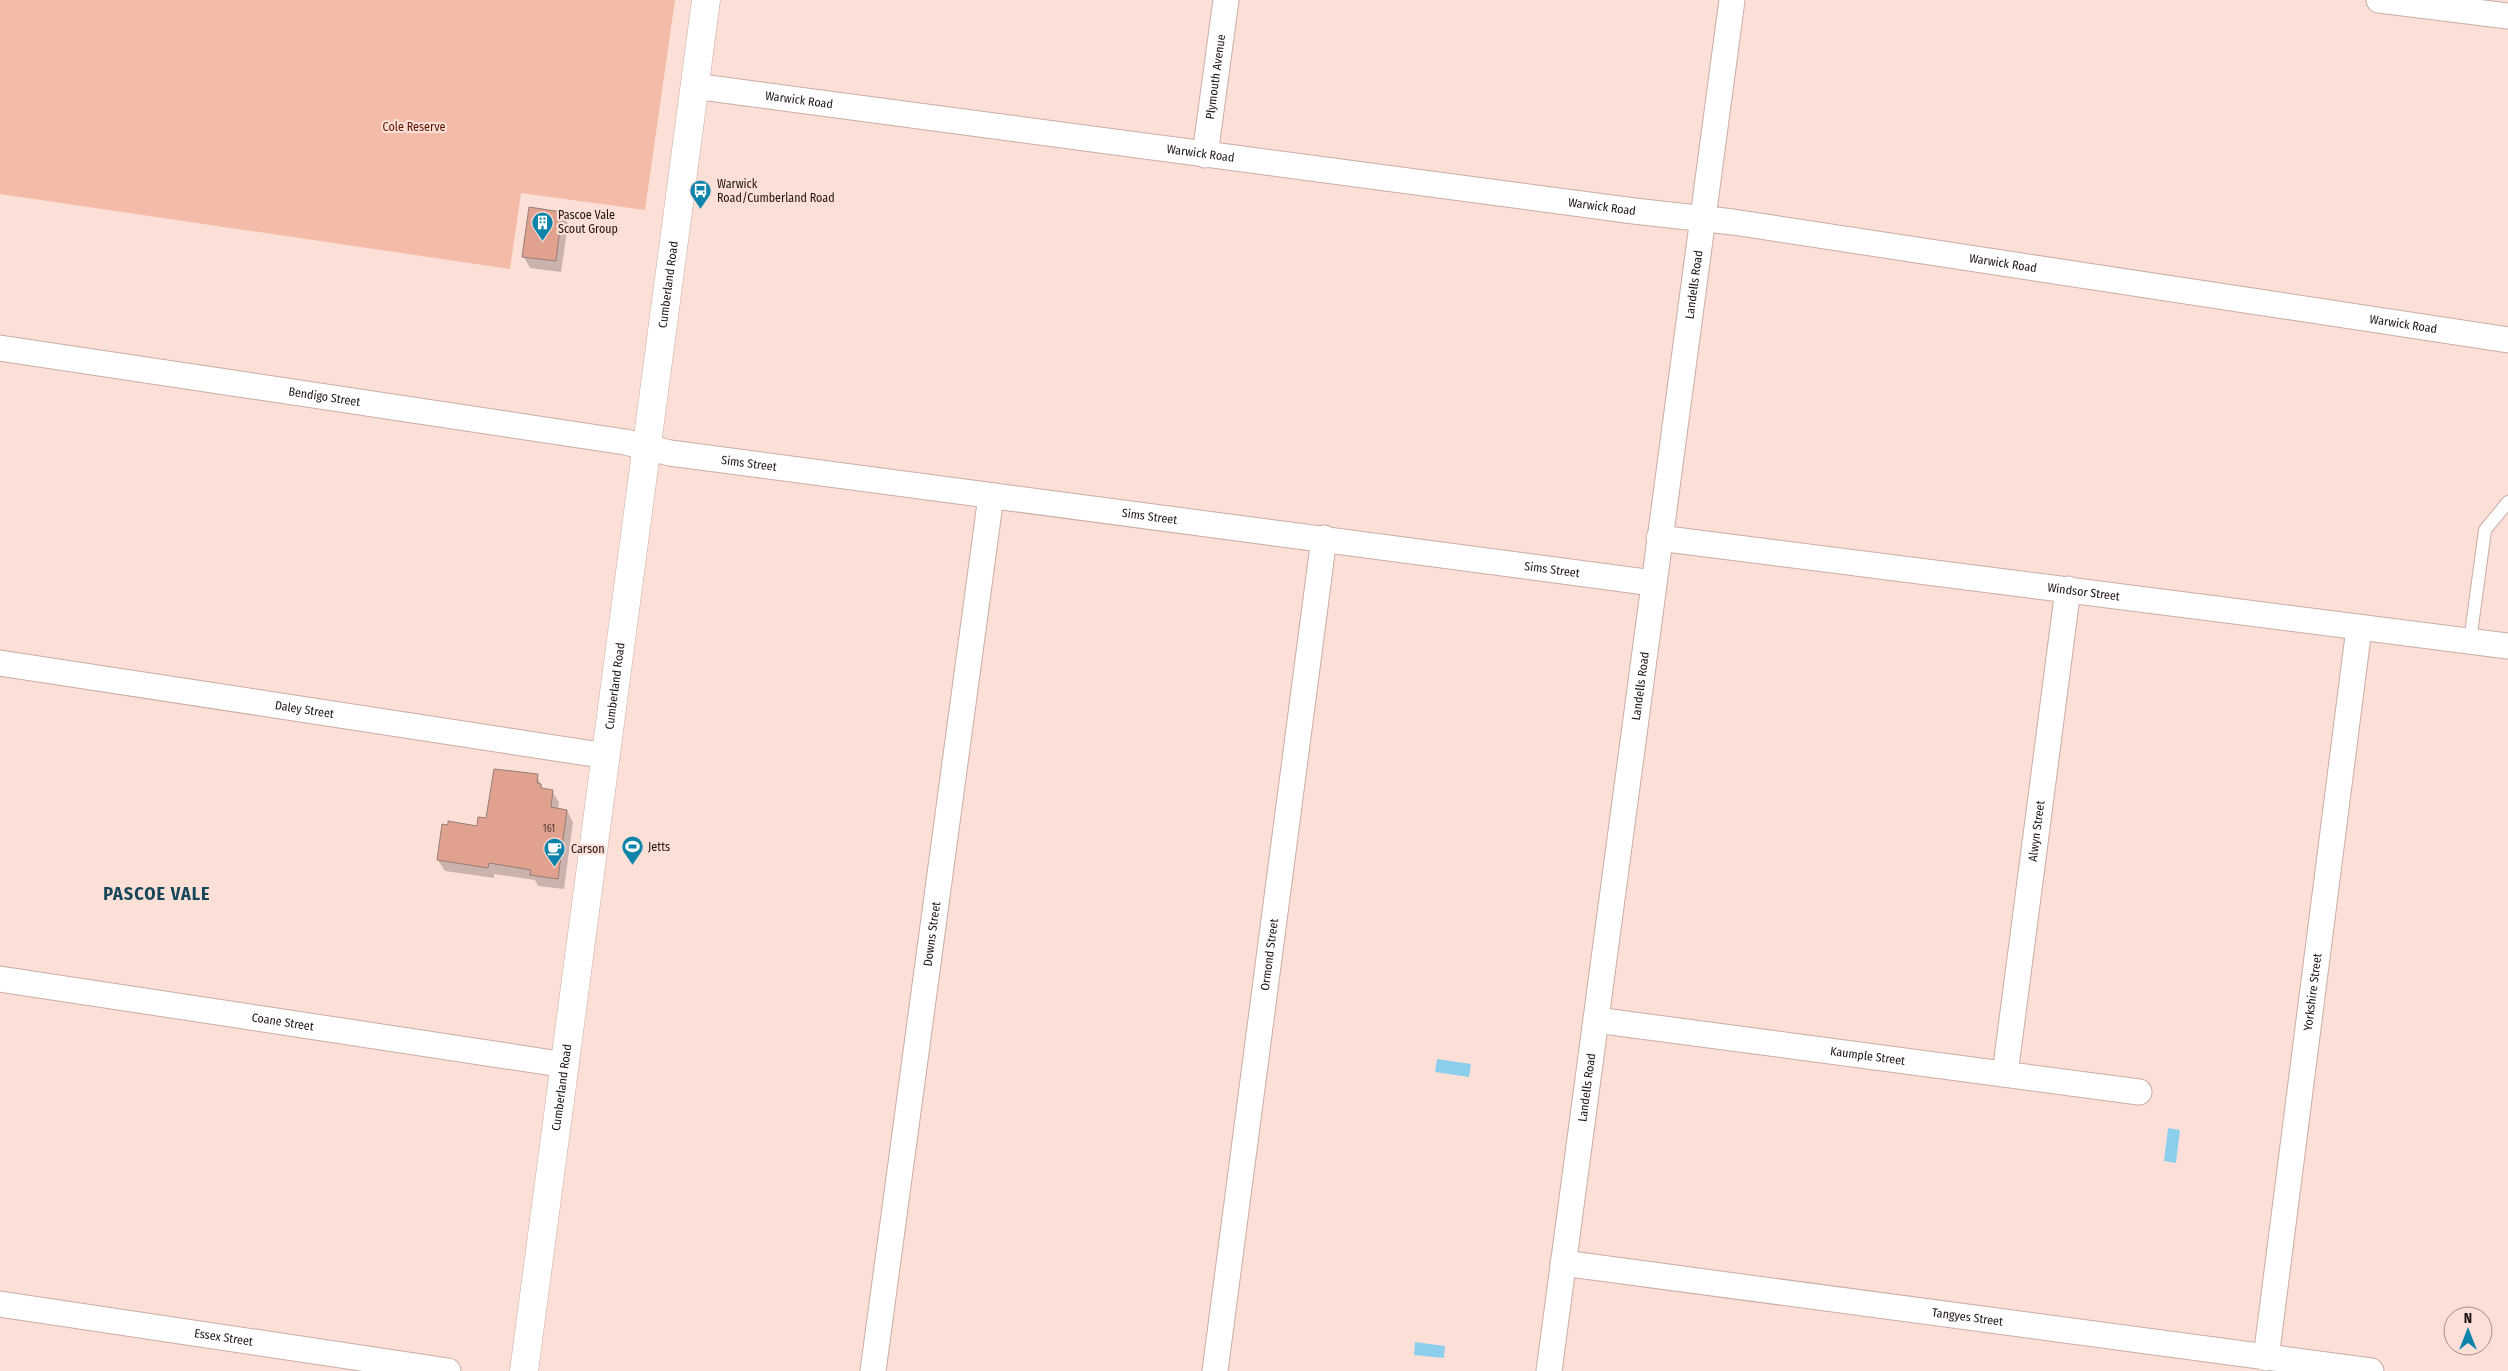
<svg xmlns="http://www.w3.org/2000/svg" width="2508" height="1371" viewBox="0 0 2508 1371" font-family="'Fira Sans Condensed',sans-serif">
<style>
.green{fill:#f4bba9}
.water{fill:#8bcfed}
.shadow{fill:#0003}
.building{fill:#e0a18e;stroke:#967d75}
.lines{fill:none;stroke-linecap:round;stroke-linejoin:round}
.service-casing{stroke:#c9ada5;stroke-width:14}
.minor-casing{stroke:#c9ada5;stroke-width:27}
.secondary-casing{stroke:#c9ada5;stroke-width:29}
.service{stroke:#fff;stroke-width:12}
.minor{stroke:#fff;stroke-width:25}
.secondary{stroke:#fff;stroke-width:28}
.labels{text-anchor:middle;stroke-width:4.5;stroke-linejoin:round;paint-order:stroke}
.number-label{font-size:10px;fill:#4f3831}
.street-label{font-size:12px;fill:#1f1512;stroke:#fce0d7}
.park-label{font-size:12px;fill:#5e1400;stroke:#fce0d7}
.poi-label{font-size:12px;fill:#1f1512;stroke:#fce0d7;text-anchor:start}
.district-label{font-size:18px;font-weight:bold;letter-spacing:1px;fill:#164659;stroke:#fce0d7}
</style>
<rect width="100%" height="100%" fill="#fce0d7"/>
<path class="green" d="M0 0H675L645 210 521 193 510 269 0 194Z"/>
<path class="water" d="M1437 1059 1471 1064 1469 1077 1435 1072Z
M2168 1128 2180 1130 2176 1163 2164 1161Z
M1415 1342 1445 1346 1444 1358 1414 1355Z"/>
<path class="shadow" d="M562 213 568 224 561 272 530 268 524 257Z
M537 776 543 790 552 791 559 802 558 810 567 811 573 822 564 889 538 886 535 880 494 874V878L445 871 438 860Z"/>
<path class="building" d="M529 207 562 212 556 261 522 257Z
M494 769 538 774 537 783 541 784V788L553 790 551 807 567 810 558 879 530 875 531 870 489 863 488 868 437 860 442 824 448 825V821L477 826 478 817 486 818Z"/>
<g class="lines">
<defs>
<path id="service" d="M2470 641 2485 530 2508 502"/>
<g id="minor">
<path d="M2379 0 2508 16"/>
<path id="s1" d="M694 86 1634 211 1733 222 2508 340"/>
<path id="s2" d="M1205 155 1226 0"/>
<path id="s3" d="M0 348 625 442 670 453 1653 583"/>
<path id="s4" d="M1659 538 2508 646"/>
<path id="s5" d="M0 663 607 756"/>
<path id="s6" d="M0 979 566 1065"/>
<path id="s7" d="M1596 1020 2139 1092"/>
<path id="s8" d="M2005 1074 2068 589"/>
<path id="s9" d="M1563 1263 2371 1371"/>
<path id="s10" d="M0 1304 448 1371"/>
<path id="s11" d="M2266 1358 2359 628"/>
<path id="s12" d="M873 1371 991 496"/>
<path id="s13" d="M1215 1371 1324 538"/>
<path id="s14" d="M1549 1371 1732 0"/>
</g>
<g id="secondary">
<path id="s15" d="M524 1371 706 0"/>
</g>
</defs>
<use href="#service" class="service-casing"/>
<use href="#minor" class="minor-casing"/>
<use href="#secondary" class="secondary-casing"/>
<use href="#service" class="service"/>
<use href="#minor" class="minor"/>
<use href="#secondary" class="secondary"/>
</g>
<defs>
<symbol id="bus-pin" viewBox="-11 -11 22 30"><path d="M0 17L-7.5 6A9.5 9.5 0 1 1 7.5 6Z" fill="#0f84aa" stroke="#fce0d7"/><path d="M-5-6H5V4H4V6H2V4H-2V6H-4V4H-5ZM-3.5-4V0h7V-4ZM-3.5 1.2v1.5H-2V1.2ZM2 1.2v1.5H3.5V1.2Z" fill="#fff"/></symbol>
<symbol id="building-pin" viewBox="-11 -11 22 30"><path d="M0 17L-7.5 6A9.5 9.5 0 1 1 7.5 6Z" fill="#0f84aa" stroke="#fce0d7"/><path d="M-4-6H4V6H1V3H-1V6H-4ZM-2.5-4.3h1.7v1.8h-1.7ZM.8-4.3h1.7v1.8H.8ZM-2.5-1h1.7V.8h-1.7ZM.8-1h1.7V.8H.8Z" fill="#fff"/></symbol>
<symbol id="stadium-pin" viewBox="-11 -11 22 30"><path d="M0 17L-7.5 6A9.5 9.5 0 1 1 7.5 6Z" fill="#0f84aa" stroke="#fce0d7"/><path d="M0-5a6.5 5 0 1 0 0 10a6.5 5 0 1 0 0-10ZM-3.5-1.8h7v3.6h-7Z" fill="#fff"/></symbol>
<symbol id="cafe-pin" viewBox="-11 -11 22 30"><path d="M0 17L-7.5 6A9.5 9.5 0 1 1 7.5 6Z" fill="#0f84aa" stroke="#fce0d7"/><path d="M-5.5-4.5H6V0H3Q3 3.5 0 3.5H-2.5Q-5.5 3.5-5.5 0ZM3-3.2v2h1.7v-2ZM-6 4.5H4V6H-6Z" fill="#fff"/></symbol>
</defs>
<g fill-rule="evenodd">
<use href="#bus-pin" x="688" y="178" width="25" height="34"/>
<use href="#building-pin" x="530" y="210" width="25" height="34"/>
<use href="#stadium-pin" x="620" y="834" width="25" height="34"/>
<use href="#cafe-pin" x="542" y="836" width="25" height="34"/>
</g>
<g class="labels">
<g class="number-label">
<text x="549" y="832">161</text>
</g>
<g class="street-label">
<text dy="4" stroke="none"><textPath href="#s2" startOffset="79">Plymouth Avenue</textPath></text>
<text dy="4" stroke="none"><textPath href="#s1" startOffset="106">Warwick Road</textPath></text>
<text dy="4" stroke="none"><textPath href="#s1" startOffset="511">Warwick Road</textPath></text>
<text dy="4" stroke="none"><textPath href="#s1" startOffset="916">Warwick Road</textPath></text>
<text dy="4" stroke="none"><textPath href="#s1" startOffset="1321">Warwick Road</textPath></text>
<text dy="4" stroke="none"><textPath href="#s15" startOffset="1096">Cumberland Road</textPath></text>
<text dy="4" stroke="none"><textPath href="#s14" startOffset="1096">Landells Road</textPath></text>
<text dy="4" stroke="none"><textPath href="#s1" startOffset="1726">Warwick Road</textPath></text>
<text dy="4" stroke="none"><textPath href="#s3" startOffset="328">Bendigo Street</textPath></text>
<text dy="4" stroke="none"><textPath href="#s3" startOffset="758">Sims Street</textPath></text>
<text dy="4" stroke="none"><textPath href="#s3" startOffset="1162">Sims Street</textPath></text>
<text dy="4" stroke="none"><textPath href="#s3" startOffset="1568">Sims Street</textPath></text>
<text dy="4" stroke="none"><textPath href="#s4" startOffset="428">Windsor Street</textPath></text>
<text dy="4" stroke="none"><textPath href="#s15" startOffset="691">Cumberland Road</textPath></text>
<text dy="4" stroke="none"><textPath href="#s14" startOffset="691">Landells Road</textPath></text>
<text dy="4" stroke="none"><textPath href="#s5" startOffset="308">Daley Street</textPath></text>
<text dy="4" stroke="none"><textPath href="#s8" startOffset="245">Alwyn Street</textPath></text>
<text dy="4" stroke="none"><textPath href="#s12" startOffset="441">Downs Street</textPath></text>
<text dy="4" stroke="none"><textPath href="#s13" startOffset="420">Ormond Street</textPath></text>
<text dy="4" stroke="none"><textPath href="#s11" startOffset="369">Yorkshire Street</textPath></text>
<text dy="4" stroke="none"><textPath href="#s6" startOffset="286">Coane Street</textPath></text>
<text dy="4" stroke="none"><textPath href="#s7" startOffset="274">Kaumple Street</textPath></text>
<text dy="4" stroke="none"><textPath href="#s15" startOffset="286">Cumberland Road</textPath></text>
<text dy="4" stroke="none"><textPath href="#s14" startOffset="286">Landells Road</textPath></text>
<text dy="4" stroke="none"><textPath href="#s9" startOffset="408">Tangyes Street</textPath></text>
<text dy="4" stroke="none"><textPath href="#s10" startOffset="226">Essex Street</textPath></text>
</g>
<g class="park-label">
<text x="414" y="131">Cole Reserve</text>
</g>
<g class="poi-label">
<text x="717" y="188">Warwick<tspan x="717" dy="14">Road/Cumberland Road</tspan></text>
<text x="558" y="219">Pascoe Vale<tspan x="558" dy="14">Scout Group</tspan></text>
<text x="648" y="851">Jetts</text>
<text x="571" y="853">Carson</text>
</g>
<g class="district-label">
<text x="157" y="900">PASCOE VALE</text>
</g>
</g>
<g transform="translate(2468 1331)"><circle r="24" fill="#fce0d7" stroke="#a48f88"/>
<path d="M0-4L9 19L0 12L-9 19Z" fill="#0f84aa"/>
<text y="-8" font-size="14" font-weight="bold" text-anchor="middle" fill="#1f1512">N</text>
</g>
</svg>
